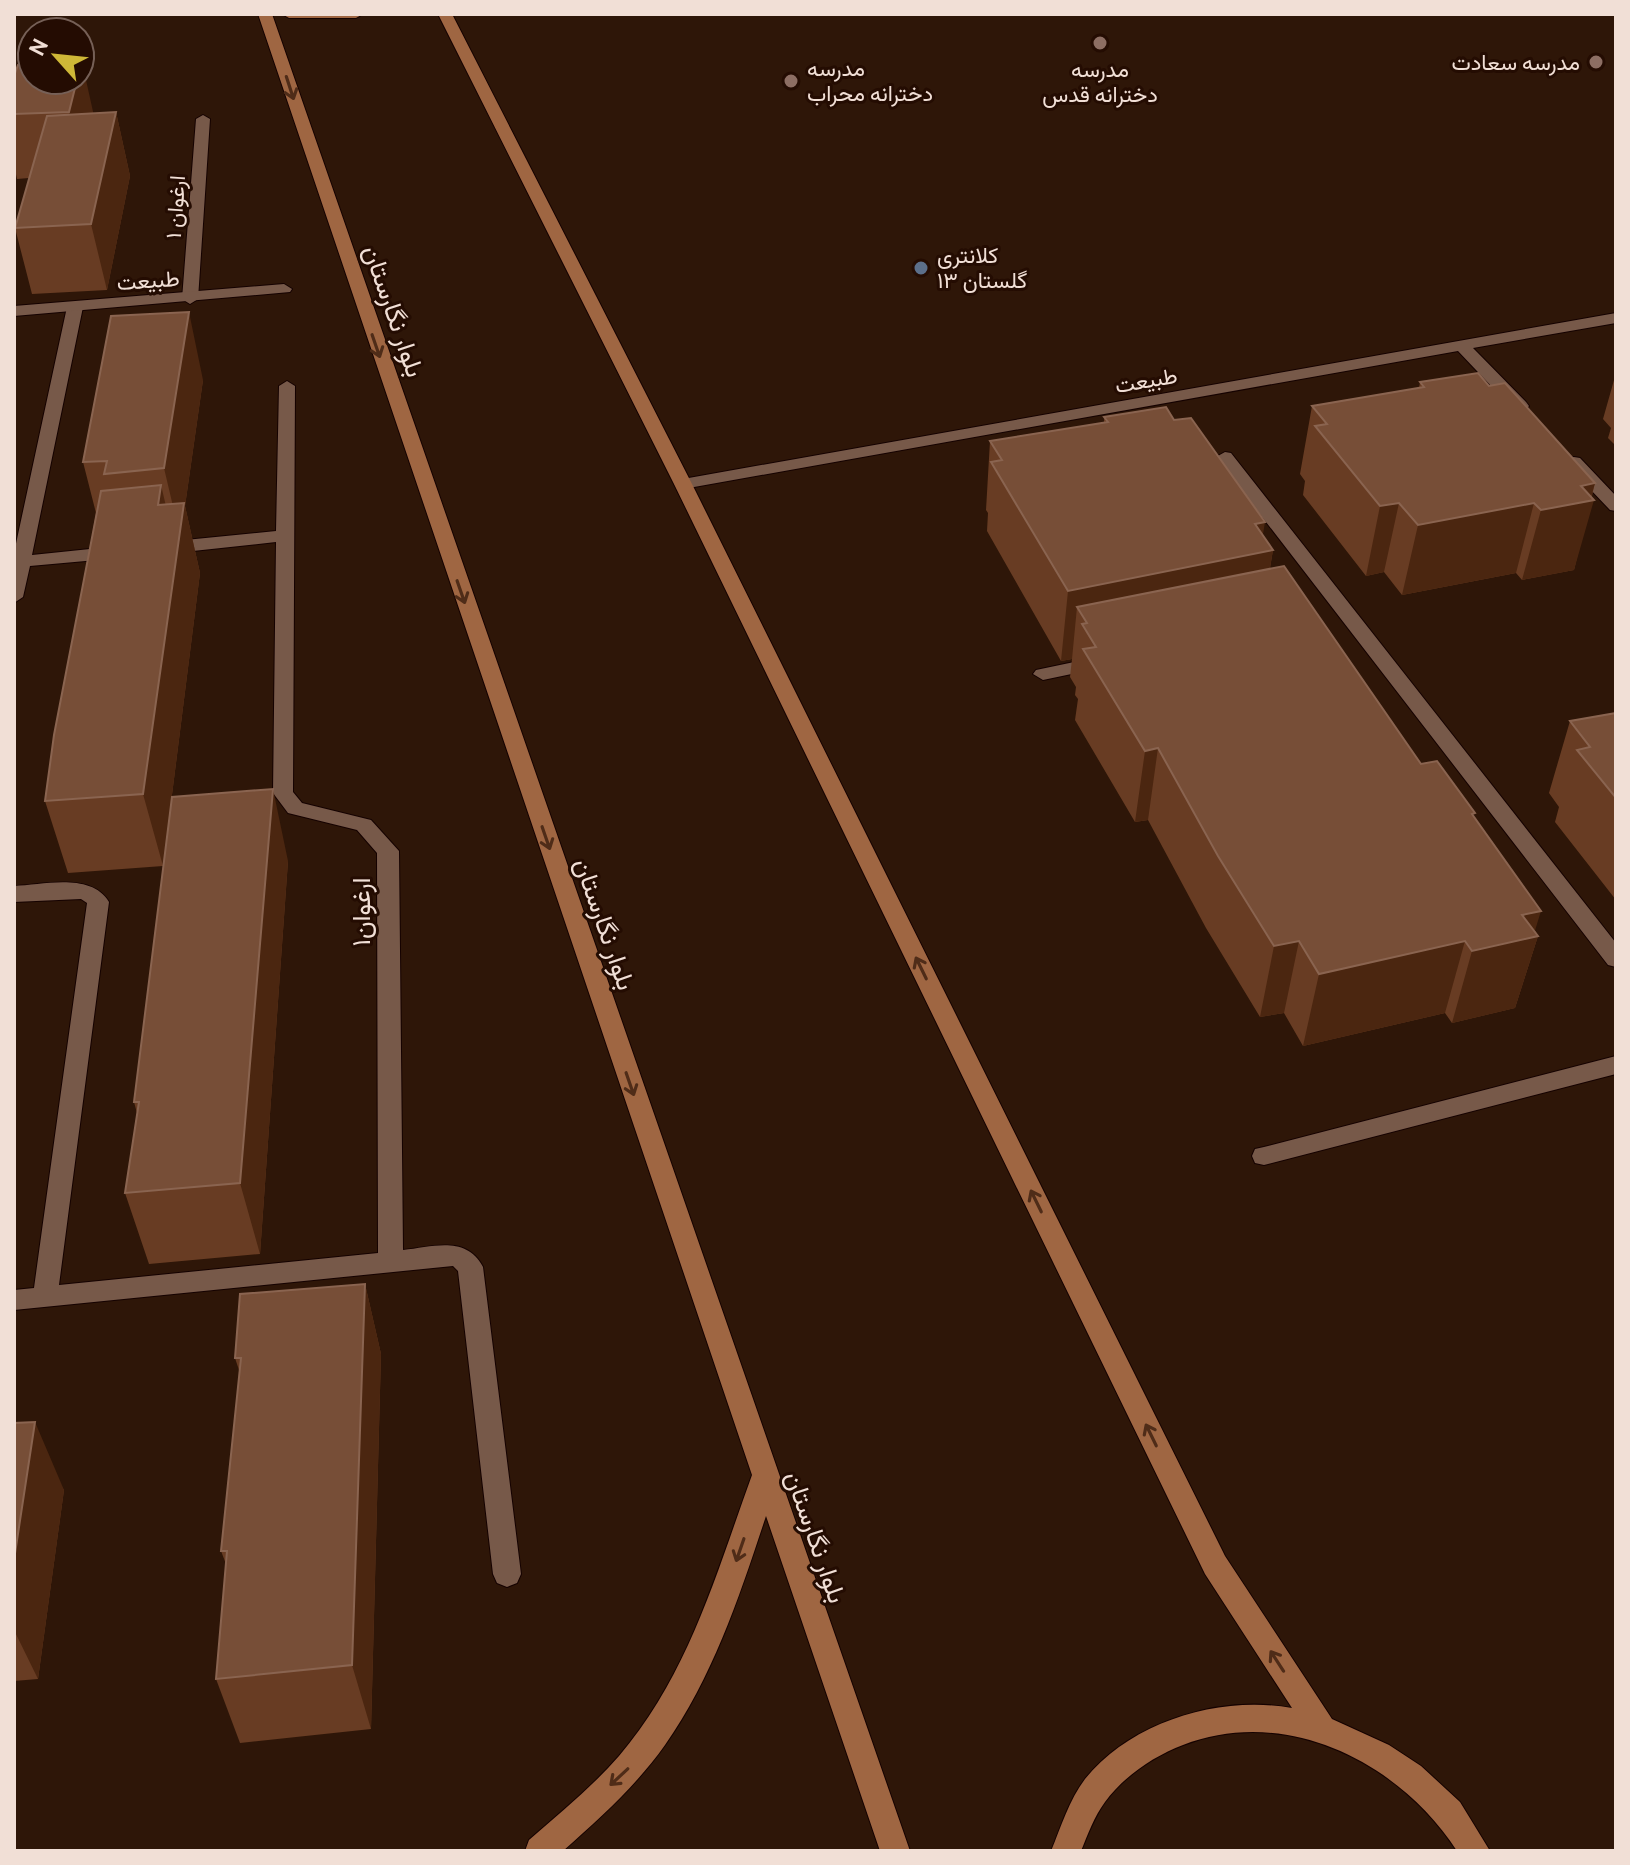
<svg xmlns="http://www.w3.org/2000/svg" width="1630" height="1865" viewBox="0 0 1630 1865" font-family="Cabin,Vazirmatn,sans-serif">
<style>
.lines{fill:none;stroke-linecap:round;stroke-linejoin:round}
.minor-casing{stroke:#150200;stroke-width:2}
.tertiary-casing{stroke:#150200;stroke-width:2}
.secondary-casing{stroke:#150200;stroke-width:2}
.minor{fill:#775949;fill-rule:evenodd}
.tertiary{fill:#775949;fill-rule:evenodd}
.secondary{fill:#9f6642;fill-rule:evenodd}
.wall{fill:#683c23}
.shaded-wall{fill:#4b2610}
.building{fill:#774e37;stroke:#8a6450;stroke-width:2}
.oneway{stroke:#4f2c18}
.education-dot{fill:#8d6e63;stroke:#240c02;stroke-width:3}
.service-dot{fill:#5c6f8a;stroke:#240c02;stroke-width:3}
.labels{text-anchor:middle;stroke-width:6;stroke-linejoin:round;paint-order:stroke}
.far-poi-label{font-size:22px;fill:#f1dfd6;stroke:#240c02;text-anchor:start}
.far-street-label{font-size:22px;fill:#f1dfd6;stroke:#240c02}
.street-label{font-size:26px;fill:#f1dfd6;stroke:#240c02}
</style>
<rect width="100%" height="100%" fill="#2e1608"/>
<g class="lines">
<defs>
<path id="minor" d="M203 115 210 119 198 299 190 304 182 299 196 119Z
M75 302 83 307 32 555 119 546 128 552 119 558 30 566 23 597 14 603V553L67 307Z
M1616 313V323L1473 348 1526 402 1529 406 1526 410H1514L1458 351 683 489 674 484 683 479Z
M287 381 295 386 293 792 302 803 371 820 399 851 403 1250C433 1247 466 1235 483 1267L521 1574 517 1583 507 1587 497 1583 493 1574 458 1271 453 1266 14 1310V1290L34 1288 87 903 81 899 14 902V886C43 885 91 872 109 902L59 1285 378 1253 377 853 357 830 288 813 273 793 276 542 165 554 156 548 165 542 276 531 279 386Z
M1225 452 1231 453 1616 943V967L1608 965 1219 461 1216 457Z
M1574 457 1580 458 1616 496V511L1610 510 1568 466 1565 462 1568 458Z
M1098 657 1105 659 1108 663 1105 667 1043 680 1033 674 1036 670Z
M1616 1056V1074L1264 1165 1255 1163 1252 1156 1255 1149 1264 1147Z"/>
<path id="tertiary" d="M284 284 292 289 290 292 14 316V306Z"/>
<path id="secondary" d="M258 14H272L910 1851H880L766 1516C740 1595 713 1677 665 1745 636 1786 600 1818 563 1851H525L529 1840C560 1813 592 1787 619 1756 689 1674 716 1574 752 1475Z
M282 14H363L356 18H289Z
M438 14H452L692 484 1225 1556 1332 1719 1389 1745 1421 1766 1460 1802 1490 1851H1457C1400 1763 1287 1705 1183 1745 1154 1756 1124 1776 1105 1802 1094 1817 1088 1834 1081 1851H1051C1061 1827 1069 1800 1085 1779 1132 1721 1220 1695 1292 1708L1205 1574 674 484Z"/>
</defs>
<use href="#minor" class="minor-casing"/>
<use href="#tertiary" class="tertiary-casing"/>
<use href="#secondary" class="secondary-casing"/>
<use href="#minor" class="minor"/>
<use href="#tertiary" class="tertiary"/>
<use href="#secondary" class="secondary"/>
</g>
<path class="wall" d="M14 76 94 114 116 112 130 176 107 290 32 294 15 228 29 178 17 179 14 165Z
M1616 373V446L1608 438 1611 428 1603 419Z
M203 380 185 506 200 573 163 866 68 873 45 801 96 513 83 462Z
M1420 382 1489 386 1595 483 1574 570 1522 580 1516 573 1402 595 1384 572 1366 576 1303 495 1305 481 1300 474 1312 406 1419 388Z
M1104 417 1174 420 1273 550 1270 568 1421 764 1474 817 1538 936 1515 1008 1452 1023 1445 1013 1303 1046 1284 1013 1260 1017 1206 928 1148 820 1135 822 1075 720 1078 699 1075 695 1076 687 1070 677 1072 659 1061 661 987 531 988 513 986 510 990 441 1104 423Z
M1616 713V900L1555 822 1559 807 1549 793 1570 721Z
M288 861 260 1254 149 1264 125 1193 137 1113 134 1102Z
M365 1284 381 1354 371 1729 240 1743 216 1679 226 1564 221 1551 240 1373 235 1358Z
M14 1423 64 1490 38 1679 14 1681Z"/>
<path class="shaded-wall" d="M82 62 96 125 84 175 69 112 77 80H80V69Z
M116 112 130 176 107 290 91 224Z
M189 312 203 380 185 506 200 573 163 866 143 794 158 505 161 485 177 553 180 536 164 468Z
M1595 483 1590 501 1594 500 1574 570 1522 580 1541 510 1581 486Z
M1399 503 1384 572 1366 576 1380 506Z
M1534 503 1516 573 1402 595 1418 525Z
M1265 522 1260 553 1273 550 1261 621 1096 647 1087 623 1077 607 1072 659 1061 661 1068 591 1255 524Z
M1158 748 1148 820 1135 822 1145 751Z
M273 789 288 861 260 1254 240 1183Z
M1541 911 1533 937 1538 936 1515 1008 1452 1023 1472 951 1522 915Z
M1299 941 1284 1013 1260 1017 1274 946Z
M1465 941 1445 1013 1303 1046 1319 974Z
M365 1284 381 1354 371 1729 352 1665Z
M35 1422 64 1490 38 1679 14 1630V1560Z"/>
<path class="building" d="M32 64V80H77L69 112 14 114V76L18 65Z
M116 112 91 224 15 228 47 116Z
M189 312 164 468 104 474 107 461 83 462 111 316Z
M1478 373 1489 386 1505 383 1595 483 1581 486 1594 500 1541 510 1534 503 1418 525 1399 503 1380 506 1315 426 1327 424 1312 406 1424 387 1420 382Z
M1166 407 1174 420 1191 418 1265 522 1255 524 1273 550 1068 591 991 462 1002 460 990 441 1108 422 1104 417Z
M161 485 158 505 184 503 143 794 45 801 54 735 101 491Z
M1284 566 1421 764 1437 761 1475 813 1472 814 1541 911 1522 915 1538 936 1472 951 1465 941 1319 974 1299 941 1274 946 1218 856 1158 748 1145 751 1083 649 1096 647 1082 624 1087 623 1077 607Z
M1616 713V798L1577 750 1590 747 1570 721Z
M273 789 240 1183 125 1193 139 1102H134L172 797Z
M365 1284 352 1665 216 1679 227 1551H221L241 1358H235L240 1294Z
M35 1422 14 1560V1423Z"/>
<defs><path id="oneway-shaft" d="M-6 0H5M1.5-3L5.5 0L1.5 3" fill="none" stroke-width="1.6" stroke-linecap="round" stroke-linejoin="round" transform="scale(2)"/></defs>
<g class="oneway">
<use href="#oneway-shaft" transform="translate(290 88) rotate(72)"/>
<use href="#oneway-shaft" transform="translate(376 346) rotate(71)"/>
<use href="#oneway-shaft" transform="translate(461 592) rotate(71)"/>
<use href="#oneway-shaft" transform="translate(546 838) rotate(71)"/>
<use href="#oneway-shaft" transform="translate(921 968) rotate(-116)"/>
<use href="#oneway-shaft" transform="translate(630 1084) rotate(71)"/>
<use href="#oneway-shaft" transform="translate(1036 1201) rotate(-116)"/>
<use href="#oneway-shaft" transform="translate(1151 1435) rotate(-116)"/>
<use href="#oneway-shaft" transform="translate(740 1550) rotate(109)"/>
<use href="#oneway-shaft" transform="translate(1277 1661) rotate(-123)"/>
<use href="#oneway-shaft" transform="translate(619 1777) rotate(137)"/>
</g>
<g class="education-dot">
<circle cx="1100" cy="43" r="8"/>
<circle cx="1596" cy="62" r="8"/>
<circle cx="791" cy="81" r="8"/>
</g>
<circle class="service-dot" cx="921" cy="268" r="8"/>
<g class="labels">
<g class="far-poi-label">
<text x="1580" y="70" text-anchor="end">مدرسه سعادت</text>
<text x="807" y="76">مدرسه<tspan x="807" dy="25">دخترانه محراب</tspan></text>
<text x="1100" y="77" text-anchor="middle">مدرسه<tspan x="1100" dy="25">دخترانه قدس</tspan></text>
<text x="937" y="263">کلانتری<tspan x="937" dy="25">۱۳ گلستان</tspan></text>
</g>
<g class="far-street-label">
<text transform="translate(175 207) rotate(-86)" y="8">ارغوان ۱</text>
<text transform="translate(148 280) rotate(-4)" y="8">طبیعت</text>
<text transform="translate(1146 380) rotate(-10)" y="8">طبیعت</text>
</g>
<g class="street-label">
<text transform="translate(394 311) rotate(71)" y="9">بلوار نگارستان</text>
<text transform="translate(361 912) rotate(-90)" y="9">ارغوان۱</text>
<text transform="translate(605 924) rotate(71)" y="9">بلوار نگارستان</text>
<text transform="translate(816 1537) rotate(71)" y="9">بلوار نگارستان</text>
</g>
</g>
<rect width="1630" height="1865" fill="none" stroke="#f1dfd6" stroke-width="32"/>
<g transform="translate(56 56) rotate(297)"><circle r="38" fill="#240c02" stroke="#766057" stroke-width="2"/>
<path d="M0-6L14 30L0 20L-14 30Z" fill="#cfb837"/>
<text y="-12" font-size="22" font-weight="bold" text-anchor="middle" fill="#f1dfd6">N</text>
</g>
</svg>
